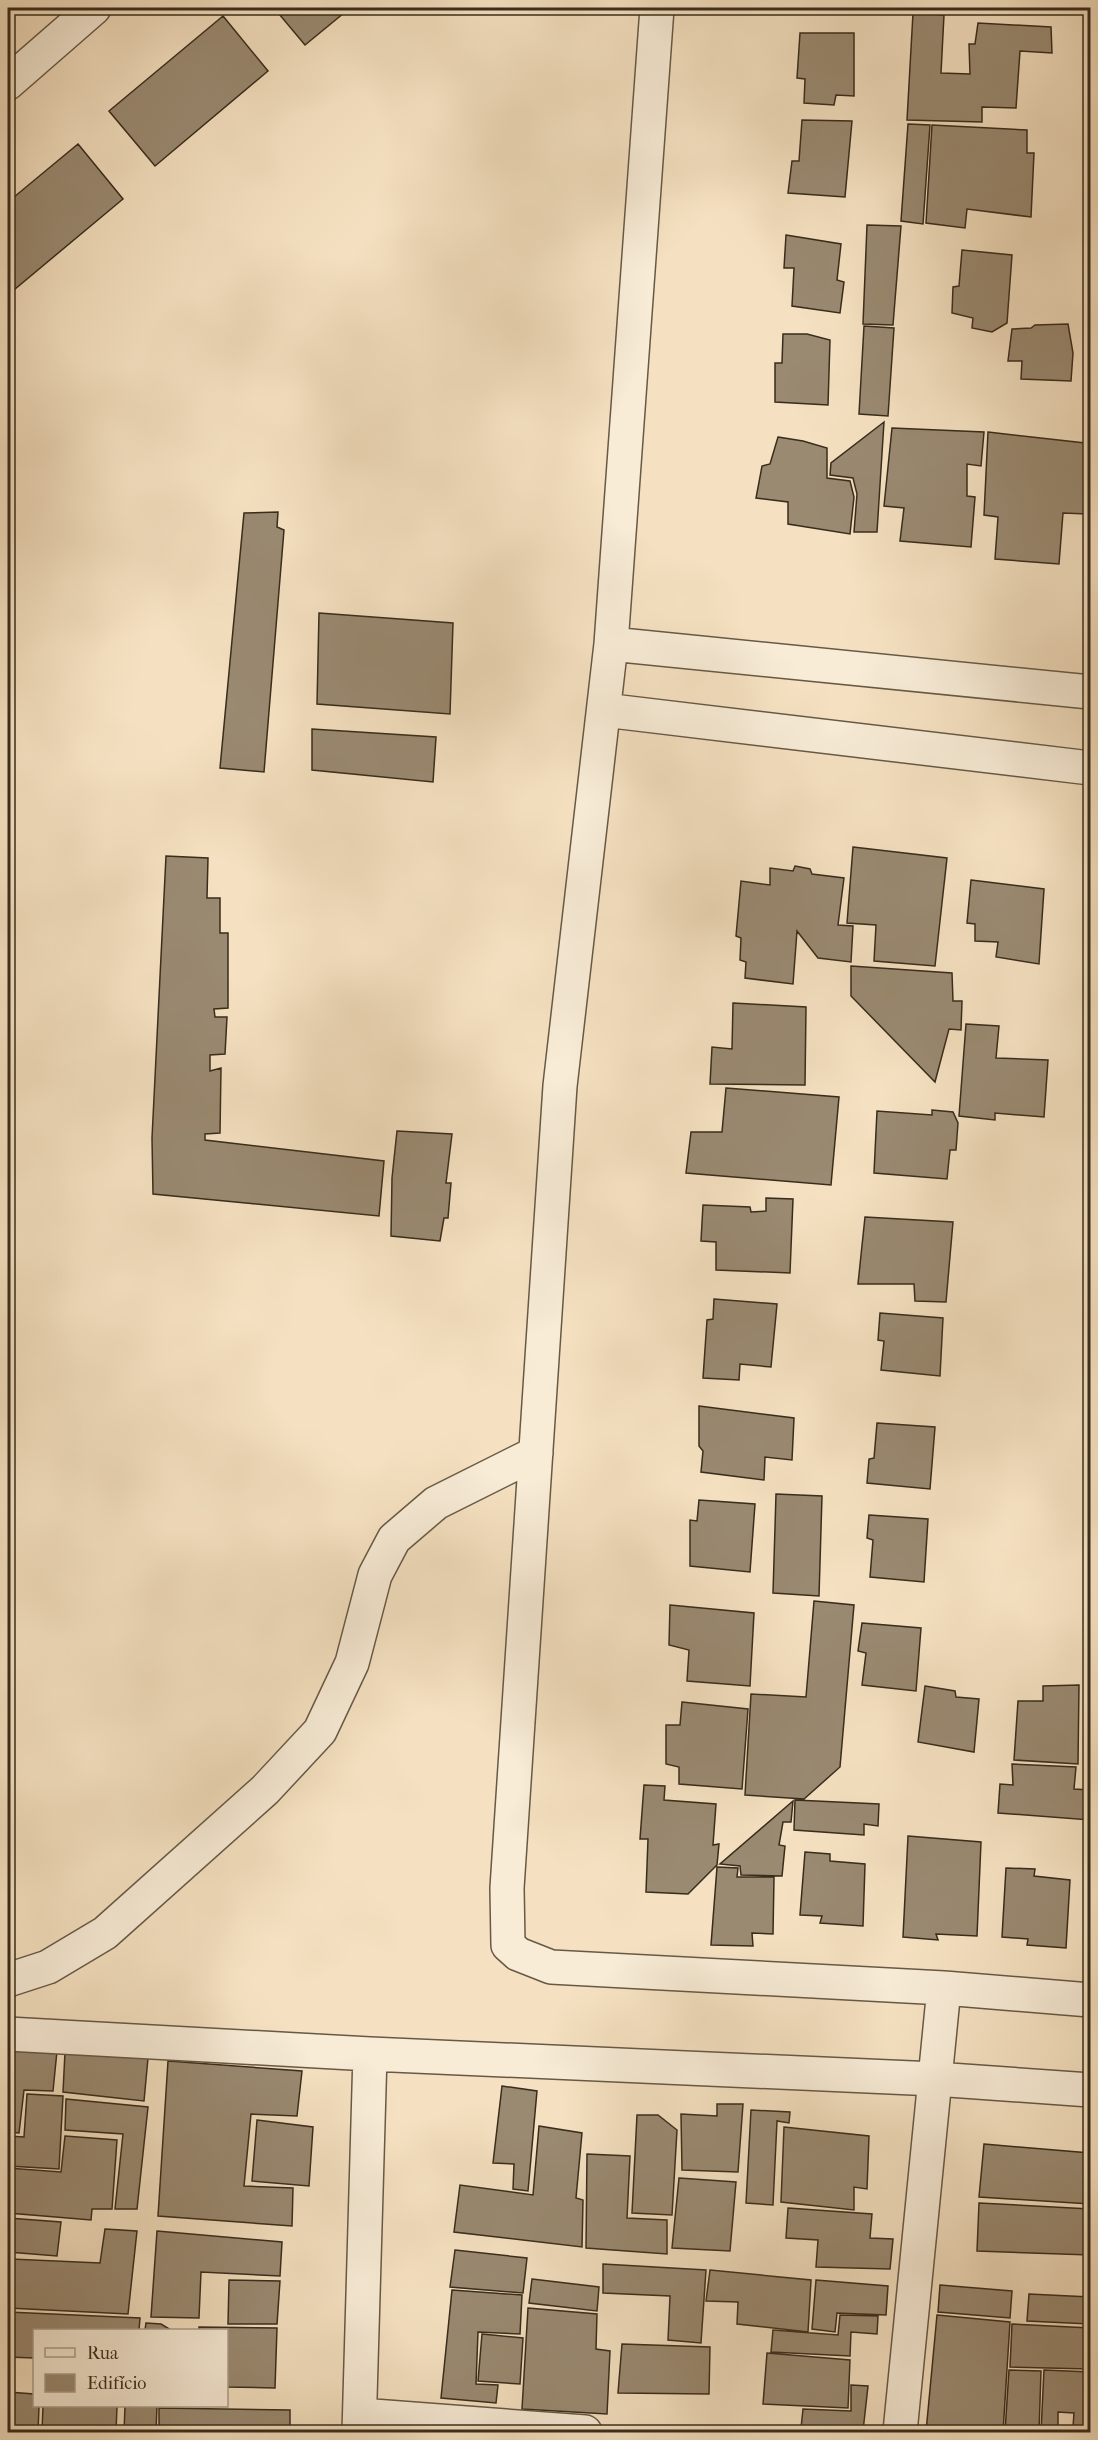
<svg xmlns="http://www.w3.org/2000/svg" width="1098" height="2440" viewBox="0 0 1098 2440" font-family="'IM FELL French Canon',serif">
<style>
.building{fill:#9a8a72;stroke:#382c1d;stroke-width:1.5}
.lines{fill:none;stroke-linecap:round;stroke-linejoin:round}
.street-casing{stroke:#675946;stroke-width:36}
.street{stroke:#f8ecd7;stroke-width:33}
</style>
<rect width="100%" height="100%" fill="#f5e1c1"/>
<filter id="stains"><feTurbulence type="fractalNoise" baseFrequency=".00333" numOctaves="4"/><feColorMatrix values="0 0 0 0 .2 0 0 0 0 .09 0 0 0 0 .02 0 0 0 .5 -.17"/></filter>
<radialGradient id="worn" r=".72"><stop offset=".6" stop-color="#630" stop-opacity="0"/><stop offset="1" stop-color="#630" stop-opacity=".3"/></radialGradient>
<path class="building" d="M274 8H350L305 45Z
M801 8H853L851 14 801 13Z
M881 8H913L912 11 881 9Z
M913 13 944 15 941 73 970 74 969 44H975L978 23 1051 27 1052 53 1020 51 1016 108 982 107V122L907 120Z
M223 16 268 71 155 166 109 111Z
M800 33H854V96L836 95 834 105 804 103 805 79 797 78Z
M802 120 852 121 845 197 788 193 792 161H799Z
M908 124 930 125 923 224 901 221Z
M932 125 1027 130V153H1034L1031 217 967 209 965 228 926 223Z
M78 144 123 199 9 294 8 292V202Z
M867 225 901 226 893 325 863 324Z
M786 235 841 244 837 280 844 282 840 313 792 306 794 268H784Z
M962 250 1012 255 1007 323 992 332 972 328 973 318 952 313 953 287 959 286Z
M1068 324 1073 353 1071 381 1021 379 1022 361H1008L1012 329 1031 328 1035 325Z
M864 326 894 328 888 416 859 414Z
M783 334H807L830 340 828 405 775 402V363H782Z
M884 422 877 532H854L857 494 853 478 830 475 831 463Z
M892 428 984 432 981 466 967 464V496L975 497 971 547 900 541 904 508 884 506Z
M988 432 1085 443 1087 514 1063 513 1059 564 995 559 998 517 984 515Z
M778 437 803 441 827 448V478L850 481 854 497 850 534 788 524V502L756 498 762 466 770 464Z
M278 512 277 527 284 530 264 772 220 768 244 513Z
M319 613 453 623 450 714 317 704Z
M312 729 436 737 433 782 312 770Z
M853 847 947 858 935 966 874 961 876 925 847 923Z
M166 856 208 858 207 898H220V933H228V1008L214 1009 215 1017H227L225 1054 210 1055V1071L221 1068 220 1133 205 1134V1140L384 1161 379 1216 153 1194 152 1138Z
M795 866 810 869 812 874 844 878 838 925 853 926 851 962 818 958 797 931 793 984 745 978 746 962 740 960 741 938 736 936 741 881 770 885V868L793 871Z
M971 880 1044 889 1039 964 996 957 998 942 975 941V924L967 923Z
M851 966 952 973 953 1001H962L961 1030 949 1029 935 1082 851 996Z
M733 1003 806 1007 805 1085 710 1084 712 1047 732 1049Z
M966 1024 999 1026 996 1058 1048 1060 1044 1117 995 1113V1120L959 1116Z
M726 1088 839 1097 831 1185 686 1173 691 1132H722Z
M932 1110 953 1112 958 1123 956 1150H950L947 1179 874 1173 877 1111 932 1115Z
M397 1131 452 1134 446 1183H451L448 1218H444L440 1241 391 1236 392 1178Z
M766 1198 793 1199 790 1273 716 1270V1242L701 1241 703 1205 750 1207 751 1212 766 1211Z
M865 1217 953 1222 946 1302 915 1301 914 1284H858Z
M714 1299 777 1304 771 1367 740 1364 739 1380 703 1378 707 1320 713 1319Z
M880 1313 943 1318 940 1376 881 1370 884 1341 878 1340Z
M699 1406 794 1418 792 1460 765 1457 764 1480 701 1472 703 1451 699 1446Z
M877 1423 935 1427 930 1489 867 1483 869 1459 874 1458Z
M776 1494 822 1496 819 1596 773 1593Z
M699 1500 755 1504 750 1572 690 1566V1520L697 1521Z
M869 1515 928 1519 924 1582 870 1577 873 1540 867 1538Z
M814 1601 854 1605 840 1767 804 1799 745 1795 751 1694 806 1697Z
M670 1605 754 1613 750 1686 687 1681 689 1650 669 1645Z
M862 1623 921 1628 916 1691 862 1685 866 1653 858 1651Z
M1079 1685 1078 1764 1014 1760 1018 1701H1043V1686Z
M925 1686 955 1691 956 1697 979 1699 974 1752 918 1742Z
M682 1702 748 1709 742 1789 679 1784V1767L666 1764V1725H680Z
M1012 1764 1076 1767 1074 1789 1090 1790V1820L998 1813 1000 1784 1013 1785Z
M644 1785 665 1786 664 1800 716 1804 713 1845 719 1844 717 1865 688 1894 646 1892 648 1839H640Z
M795 1800 879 1804 878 1826 864 1824V1835L794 1830Z
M793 1801 791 1822H783L779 1845 785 1846 782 1876 741 1875 740 1866 720 1864Z
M908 1836 981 1842 977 1936 936 1934 938 1940 903 1937Z
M805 1852 830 1854V1861L865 1864 863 1926 820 1923 822 1916 800 1915Z
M717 1867 738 1868 737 1877H774L773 1934 752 1933 753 1946 711 1945Z
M1006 1868 1035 1869 1034 1876 1070 1880 1066 1948 1027 1945 1028 1939 1002 1937Z
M8 2045 57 2051 53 2091 24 2090 19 2133 8 2132Z
M65 2052 148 2058 144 2101 63 2092Z
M168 2061 302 2071 297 2116 251 2114 244 2186 293 2188 292 2226 158 2216Z
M502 2086 537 2091 528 2191 513 2189 514 2164 493 2163Z
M27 2094 63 2096 59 2169 8 2166V2136L24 2137Z
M66 2099 148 2107 137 2209H115L123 2134 65 2130Z
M717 2104H743L738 2172 682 2170 681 2114 717 2116Z
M751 2110 790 2112 789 2123 777 2121 773 2205 746 2203Z
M637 2115H658L677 2130 672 2215 632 2213Z
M257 2120 313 2127 309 2186 252 2181Z
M539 2126 582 2133 576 2198 583 2200 582 2247 454 2232 460 2185 533 2195Z
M784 2127 869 2136 867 2189 854 2187V2210L781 2202Z
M65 2136 117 2140 112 2209H92L91 2220 8 2213V2168L61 2172Z
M984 2144 1090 2153V2204L979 2197Z
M587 2154 630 2156 627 2218 667 2220V2254L586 2248Z
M679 2178 736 2182 730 2251 672 2248Z
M979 2203 1090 2209V2255L977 2251Z
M788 2208 872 2214 870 2238 893 2239 890 2269 816 2267 818 2240 786 2238Z
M8 2218 61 2222 57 2256 8 2252Z
M105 2229 137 2231 128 2314 8 2308 11 2259 100 2263Z
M157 2231 282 2242 280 2276 201 2272 199 2318 151 2317Z
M455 2250 527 2258 523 2293 450 2287Z
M603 2264 706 2270 701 2343 668 2340 670 2296 603 2293Z
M710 2270 811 2280 808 2332 737 2324 738 2302 706 2301Z
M532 2279 599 2287 597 2311 529 2303Z
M229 2280 280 2281 277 2324H228Z
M816 2280 888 2286 886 2315 837 2313 835 2332 812 2329Z
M940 2285 1012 2291 1010 2318 938 2312Z
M452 2290 522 2295 520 2334 478 2332 476 2384 498 2385 496 2403 441 2398Z
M1029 2294 1090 2297V2324L1027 2321Z
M528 2308 597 2314 596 2349 610 2351 607 2414 522 2409Z
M8 2312 140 2318 139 2330H34V2358L8 2357Z
M840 2315 878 2316 877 2334 851 2332 850 2356 771 2352 773 2330 838 2335Z
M937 2315 1010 2322 1003 2432H926Z
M146 2323 161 2324 171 2330H145Z
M1012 2324 1090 2328V2369L1010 2367Z
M199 2327 277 2328 275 2388 226 2387V2330H199Z
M482 2334 523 2338 520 2384 478 2381Z
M622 2344 710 2347 709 2394 618 2393Z
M767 2353 850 2360 848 2408 763 2404Z
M1009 2370 1041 2371 1039 2432H1005Z
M1044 2370 1090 2372V2428L1073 2427 1074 2413 1058 2412V2432H1041Z
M851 2385 868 2386 863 2431 801 2428 803 2409 851 2411Z
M8 2392 34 2394V2406H39L38 2432H8Z
M43 2406H117L116 2432H42Z
M125 2406H157L156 2432H124Z
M159 2408 290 2410V2432H159Z"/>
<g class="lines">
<defs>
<path id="street" d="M657 8 611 644 560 1086 507 1888 508 1945 518 1954 551 1967 944 1988 1090 2000
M8 83 94 8
M611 644 1090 692
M604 710 1090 768
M8 1980 48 1967 105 1933 265 1790 320 1731 352 1663 375 1575 394 1539 436 1503 536 1453
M8 2034 370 2054 935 2079 1090 2090
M360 2415 585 2432
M359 2432 370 2054
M900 2432 944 1988"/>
</defs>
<use href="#street" class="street-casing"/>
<use href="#street" class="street"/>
</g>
<rect width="1098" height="2440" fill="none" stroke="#f5e1c1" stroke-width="30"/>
<rect x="9" y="9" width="1080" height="2422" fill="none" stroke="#382c1d" stroke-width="3"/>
<rect x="15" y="15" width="1068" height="2410" fill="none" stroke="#382c1d" stroke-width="1.5"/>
<rect x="33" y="2329" width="195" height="78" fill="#f8ecd7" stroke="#ab9f8d" stroke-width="1.5"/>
<rect x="45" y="2348" width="30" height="9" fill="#f8ecd7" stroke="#ab9f8d" stroke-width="1.5"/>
<text x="87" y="2359" font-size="18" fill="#382c1d">Rua</text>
<rect x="45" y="2374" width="30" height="18" fill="#9a8a72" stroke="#ab9f8d" stroke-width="1.5"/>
<text x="87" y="2389" font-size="18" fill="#382c1d">Edifício</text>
<rect width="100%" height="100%" filter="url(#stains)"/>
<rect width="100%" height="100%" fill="url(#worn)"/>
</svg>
